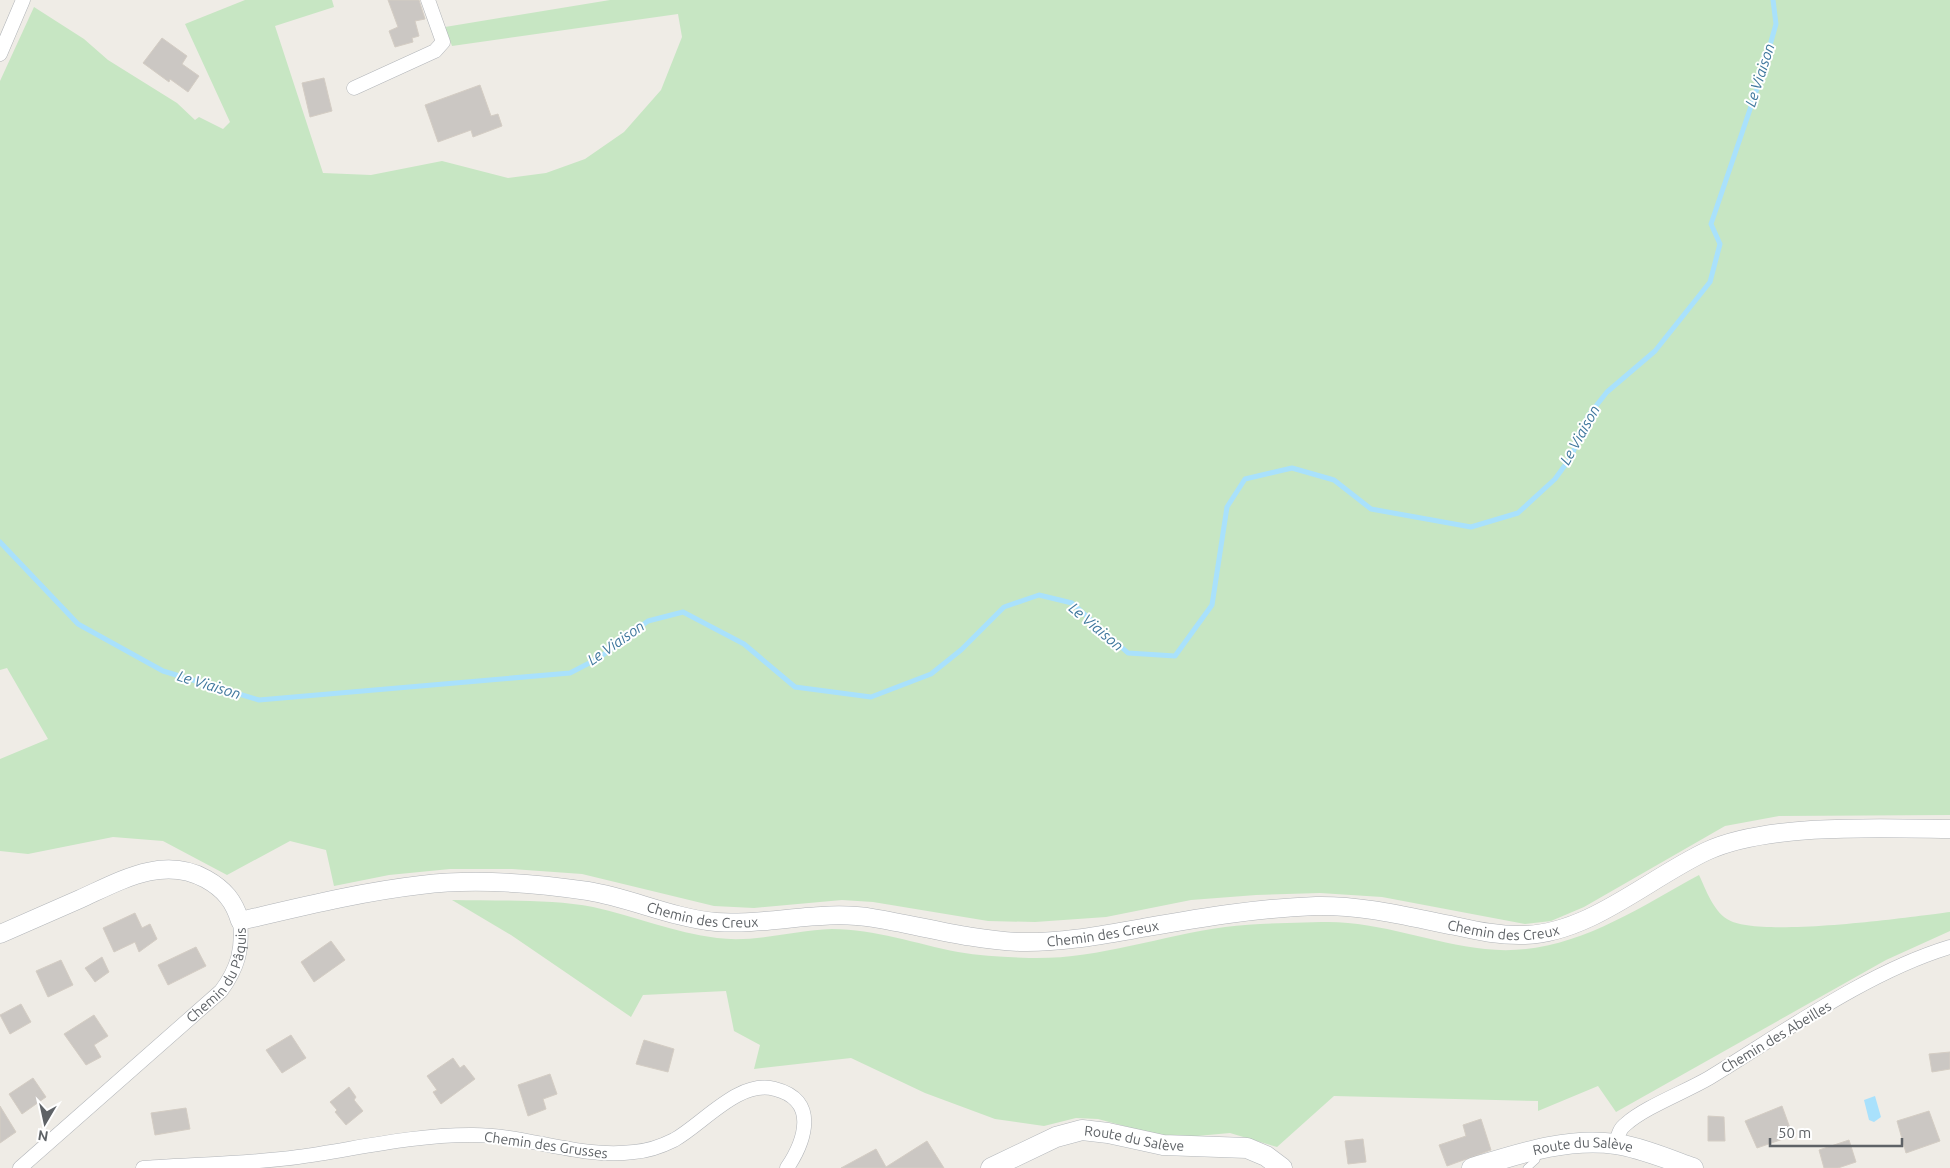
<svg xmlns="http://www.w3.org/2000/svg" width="1950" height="1168" viewBox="0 0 1950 1168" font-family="Ubuntu,sans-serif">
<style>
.green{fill:#c7e6c3}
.water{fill:#a9e1fc}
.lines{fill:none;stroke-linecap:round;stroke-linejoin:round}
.stream{stroke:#a9e1fc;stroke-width:5}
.building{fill:#cbc7c3;stroke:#d4cdc4}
.service-casing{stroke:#b1b4b8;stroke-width:8}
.minor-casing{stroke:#b1b4b8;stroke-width:15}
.tertiary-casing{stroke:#b1b4b8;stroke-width:19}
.secondary-casing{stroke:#b2b6ba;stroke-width:21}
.service{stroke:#fff;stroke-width:7}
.minor{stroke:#fff;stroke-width:14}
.tertiary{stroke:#fff;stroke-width:18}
.secondary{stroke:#fff;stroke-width:20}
.labels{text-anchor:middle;stroke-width:4;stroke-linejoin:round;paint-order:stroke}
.street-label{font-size:14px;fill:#5e6266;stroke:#fff}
.water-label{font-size:15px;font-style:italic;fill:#3f779d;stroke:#fff}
</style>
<rect width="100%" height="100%" fill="#efece6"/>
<path class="green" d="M245 0H332L334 7 275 26 323 173 371 175 442 161 508 178 546 173 585 159 624 132 661 90 682 37 678 14 452 46 445 27 610 0H1950V815L1779 816 1725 826 1584 907 1551 921 1525 924 1382 897 1320 893 1256 895 1191 900 1106 917 1035 922 988 921 873 902 842 900 754 908 714 906 582 874 512 869H450L389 875 334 886 326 850 290 841 227 875 163 841 113 837 28 854 0 851V759L48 739 7 668 0 670V81L34 7 84 39 108 60 177 103 195 120 199 117 223 129 230 122 185 24Z
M1699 875C1706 890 1713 910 1727 919 1756 939 1911 917 1950 912V931L1886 960 1616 1112 1598 1086 1538 1111V1101L1334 1096 1277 1147 1230 1133 1186 1137 1158 1135 1098 1119 1076 1118 1044 1126 995 1119 925 1093 851 1058 754 1069 760 1045 734 1031 726 991 643 995 631 1017 511 935 452 900C496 901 551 899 593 907 635 916 674 933 717 938 756 943 794 930 832 929 875 929 916 944 958 952 981 956 1006 957 1029 958 1095 960 1159 936 1225 927 1256 923 1289 923 1321 922 1377 920 1430 943 1485 949 1566 958 1631 912 1699 875Z"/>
<path class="water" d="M1875 1096 1881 1117 1874 1122 1869 1120 1864 1100Z"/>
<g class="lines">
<path class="stream" d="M0 542 78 624 163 671 259 700 570 673 599 658 648 621 683 612 744 644 795 687 871 697 931 674 961 650 1004 607 1039 595 1072 603 1128 653 1175 656 1212 605 1227 507 1245 479 1292 468 1334 480 1371 509 1471 527 1518 513 1555 479 1571 457 1588 416 1607 392 1655 351 1710 282 1720 244 1711 224 1761 77 1776 24 1773 0"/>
</g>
<path class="building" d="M388 0H419L425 19 415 21 419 36 412 38 413 42 395 47 389 31 398 27Z
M162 38 187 56 182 64 199 76 188 92 170 79 169 82 143 63Z
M324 78 332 111 310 117 302 83Z
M480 85 491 116 498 114 502 126 473 137 471 130 438 142 425 105Z
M135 913 142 928 150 924 157 939 139 952 135 942 114 952 103 928Z
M331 941 345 960 314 982 301 962Z
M196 947 206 966 168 985 158 965Z
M102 957 109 972 95 982 85 968Z
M61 960 73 985 48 997 36 971Z
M21 1004 31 1022 10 1034 0 1015Z
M94 1015 108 1036 94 1045 101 1057 86 1065 64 1034Z
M291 1035 306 1058 282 1073 266 1050Z
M644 1040 674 1049 668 1072 636 1064Z
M1950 1052V1069L1932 1072 1929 1054Z
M453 1058 460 1068 464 1065 475 1079 441 1104 433 1092 437 1090 427 1076Z
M550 1074 557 1094 543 1099 546 1109 528 1116 518 1085Z
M33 1078 46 1097 22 1114 9 1094Z
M349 1087 356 1097 354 1100 363 1111 346 1125 335 1112 337 1110 330 1102Z
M0 1106 16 1132 0 1143Z
M1782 1106 1790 1128 1783 1130 1786 1138 1757 1148 1745 1121Z
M186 1108 190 1129 155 1135 151 1113Z
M1929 1111 1940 1141 1906 1153 1897 1121Z
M1708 1116 1724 1117 1725 1141H1708Z
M1481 1119 1491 1150 1447 1166 1439 1145 1466 1136 1463 1125Z
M1363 1139 1366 1162 1348 1164 1345 1141Z
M1849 1140 1856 1162 1838 1168H1824L1819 1150Z
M927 1141 944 1168H841L876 1149 886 1167Z"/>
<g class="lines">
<defs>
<path id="service" d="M1527 1168 1536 1160 1538 1152"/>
<g id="minor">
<path d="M0 54 23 0"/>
<path d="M354 88 435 51 443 42 428 0"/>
<path d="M1616 1144C1618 1136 1619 1129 1626 1124 1645 1107 1685 1092 1709 1078 1783 1033 1867 972 1950 947"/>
<path id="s1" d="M20 1168 221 991C238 968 243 949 240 921"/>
<path d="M143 1168C195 1164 247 1164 298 1157 355 1149 412 1135 470 1135 526 1134 578 1159 634 1152 647 1151 662 1146 674 1140 703 1124 739 1079 775 1089 819 1100 805 1141 787 1168"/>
</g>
<g id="tertiary">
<path id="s2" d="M0 934C27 922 53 911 80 899 120 881 163 855 206 879 224 889 234 901 240 921 300 907 360 892 421 885 475 878 534 883 588 891 631 898 672 918 716 922 768 926 821 909 873 918 922 926 970 940 1020 942 1061 943 1102 935 1142 928 1200 918 1257 908 1316 906 1364 905 1409 917 1455 926 1478 931 1501 936 1525 935 1590 933 1649 878 1707 851 1768 823 1882 828 1950 829"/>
</g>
<g id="secondary">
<path id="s3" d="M991 1168 1056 1137 1082 1130 1108 1133 1163 1145 1247 1148 1266 1156 1282 1168"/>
<path id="s4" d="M1472 1168C1518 1154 1567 1137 1616 1144 1642 1148 1668 1159 1693 1168"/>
</g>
</defs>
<use href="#service" class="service-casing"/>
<use href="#minor" class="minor-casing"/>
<use href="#tertiary" class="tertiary-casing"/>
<use href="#secondary" class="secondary-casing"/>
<use href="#service" class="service"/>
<use href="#minor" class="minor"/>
<use href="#tertiary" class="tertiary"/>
<use href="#secondary" class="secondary"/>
</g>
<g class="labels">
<g class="street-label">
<text dy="5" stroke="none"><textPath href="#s2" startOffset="746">Chemin des Creux</textPath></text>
<text dy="5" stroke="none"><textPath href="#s2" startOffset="1555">Chemin des Creux</textPath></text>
<text dy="5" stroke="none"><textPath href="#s2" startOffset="1150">Chemin des Creux</textPath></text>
<text dy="5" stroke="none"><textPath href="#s1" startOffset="280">Chemin du Pâquis</textPath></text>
<text transform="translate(1776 1037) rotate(-31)" y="5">Chemin des Abeilles</text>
<text dy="5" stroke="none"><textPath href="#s3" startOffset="152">Route du Salève</textPath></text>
<text transform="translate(546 1145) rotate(8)" y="5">Chemin des Grusses</text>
<text dy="5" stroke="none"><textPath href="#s4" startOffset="114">Route du Salève</textPath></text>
</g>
<g class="water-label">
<text transform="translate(1760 75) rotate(-72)" y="5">Le Viaison</text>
<text transform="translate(1580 435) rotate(-61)" y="5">Le Viaison</text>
<text transform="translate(1096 627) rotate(40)" y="5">Le Viaison</text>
<text transform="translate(616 643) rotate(-35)" y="5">Le Viaison</text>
<text transform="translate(209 685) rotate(17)" y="5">Le Viaison</text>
</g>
</g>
<g transform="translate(45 1123) rotate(189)" stroke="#ffffff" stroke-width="4" paint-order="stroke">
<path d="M0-4L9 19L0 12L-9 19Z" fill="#5e6266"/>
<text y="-8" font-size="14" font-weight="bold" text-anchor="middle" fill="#5e6266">N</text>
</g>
<path d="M1770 1138v8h132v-8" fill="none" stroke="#5e6266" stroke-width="2.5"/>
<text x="1778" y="1138" font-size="15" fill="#5e6266" stroke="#ffffff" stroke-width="4" paint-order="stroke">50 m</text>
</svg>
